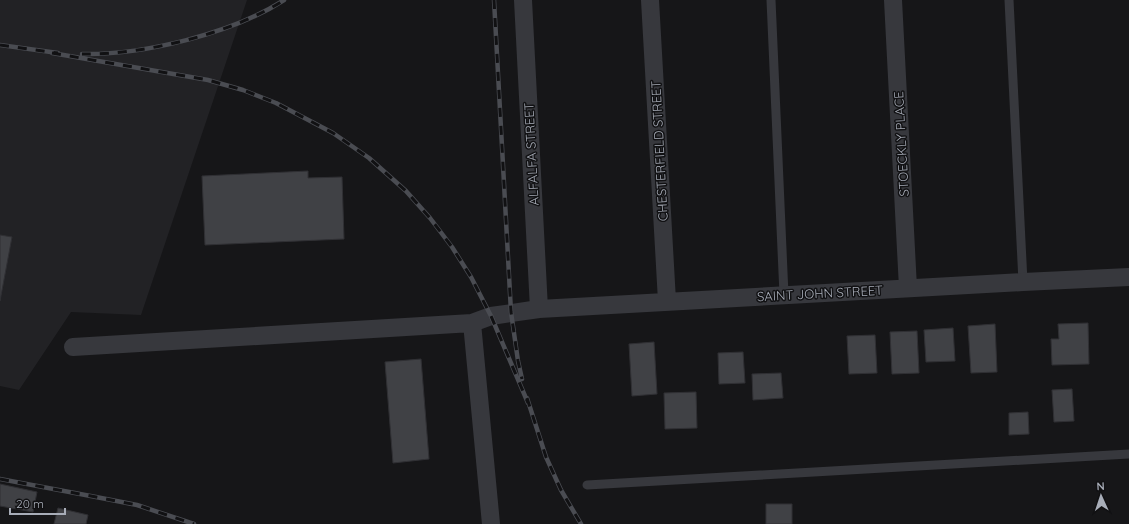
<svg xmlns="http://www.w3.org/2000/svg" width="1129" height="524" viewBox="0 0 1129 524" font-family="Quicksand,sans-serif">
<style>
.built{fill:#222225}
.building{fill:#404145;stroke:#303034}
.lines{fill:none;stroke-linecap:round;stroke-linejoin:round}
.lane{stroke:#37383d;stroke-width:9}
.street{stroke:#37383d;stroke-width:18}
.rail-casing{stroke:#4a4c52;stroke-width:4.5}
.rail{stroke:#111113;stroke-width:3;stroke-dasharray:9;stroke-linecap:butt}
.labels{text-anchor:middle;stroke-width:3;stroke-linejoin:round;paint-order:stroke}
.street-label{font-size:13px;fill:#a8adb8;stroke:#111113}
</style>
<rect width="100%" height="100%" fill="#161618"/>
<path class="built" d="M0 0H247L141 315 71 312 19 390 0 386Z"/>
<path class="building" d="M308 171V178L342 177 344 239 205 245 202 176Z
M0 235 12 237 0 301Z
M1088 323 1089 364 1052 365 1051 339H1059L1058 324Z
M995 324 997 372 971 373 968 326Z
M953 328 955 361 926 362 924 330Z
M917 331 919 373 892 374 890 332Z
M875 335 877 373 849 374 847 336Z
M654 342 657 394 632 396 629 344Z
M743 352 745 383 719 384 718 353Z
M421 359 429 459 393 463 385 362Z
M781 373 783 398 753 400 752 374Z
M1072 389 1074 421 1054 422 1052 390Z
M696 392 697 428 665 429 664 393Z
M1028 412 1029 434 1009 435V413Z
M0 484 37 492 33 512 0 506Z
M766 504H792V524H766Z
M58 508 88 515 86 524H54Z"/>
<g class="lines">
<path class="lane" d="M771 0 784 295
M1009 0 1023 282
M587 485 1129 454"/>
<path class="street" d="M523 0 539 309
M650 0 667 301
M893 0 908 288
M472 323 491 524
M73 347 472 323 491 316 539 309 1023 282 1129 277"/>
<defs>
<path id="rail" d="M494 0 511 312 518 361 522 379
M0 45 58 53
M52 53 208 80 243 90 276 103 333 133 369 158 406 191 430 218 452 247 471 277 491 316 528 403
M82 54C143 55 232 34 284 0
M527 398 546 457 561 490 581 524
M0 479 96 497 137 505 194 524"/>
</defs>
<use href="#rail" class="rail-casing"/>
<use href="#rail" class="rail"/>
</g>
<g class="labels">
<g class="street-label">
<text transform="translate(901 144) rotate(-93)" y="5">STOECKLY PLACE</text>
<text transform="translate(659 151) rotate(-93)" y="5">CHESTERFIELD STREET</text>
<text transform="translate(531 154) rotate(-93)" y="5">ALFALFA STREET</text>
<text transform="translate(820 293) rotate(-3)" y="5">SAINT JOHN STREET</text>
</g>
</g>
<g transform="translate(1101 496) rotate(357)" stroke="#111113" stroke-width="3" paint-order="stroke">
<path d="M0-3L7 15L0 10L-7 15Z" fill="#a8adb8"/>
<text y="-6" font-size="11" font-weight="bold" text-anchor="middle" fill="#a8adb8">N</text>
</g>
<path d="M10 508v6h55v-6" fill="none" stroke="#a8adb8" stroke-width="2"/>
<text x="16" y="508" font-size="12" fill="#a8adb8" stroke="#111113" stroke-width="3" paint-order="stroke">20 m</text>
</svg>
